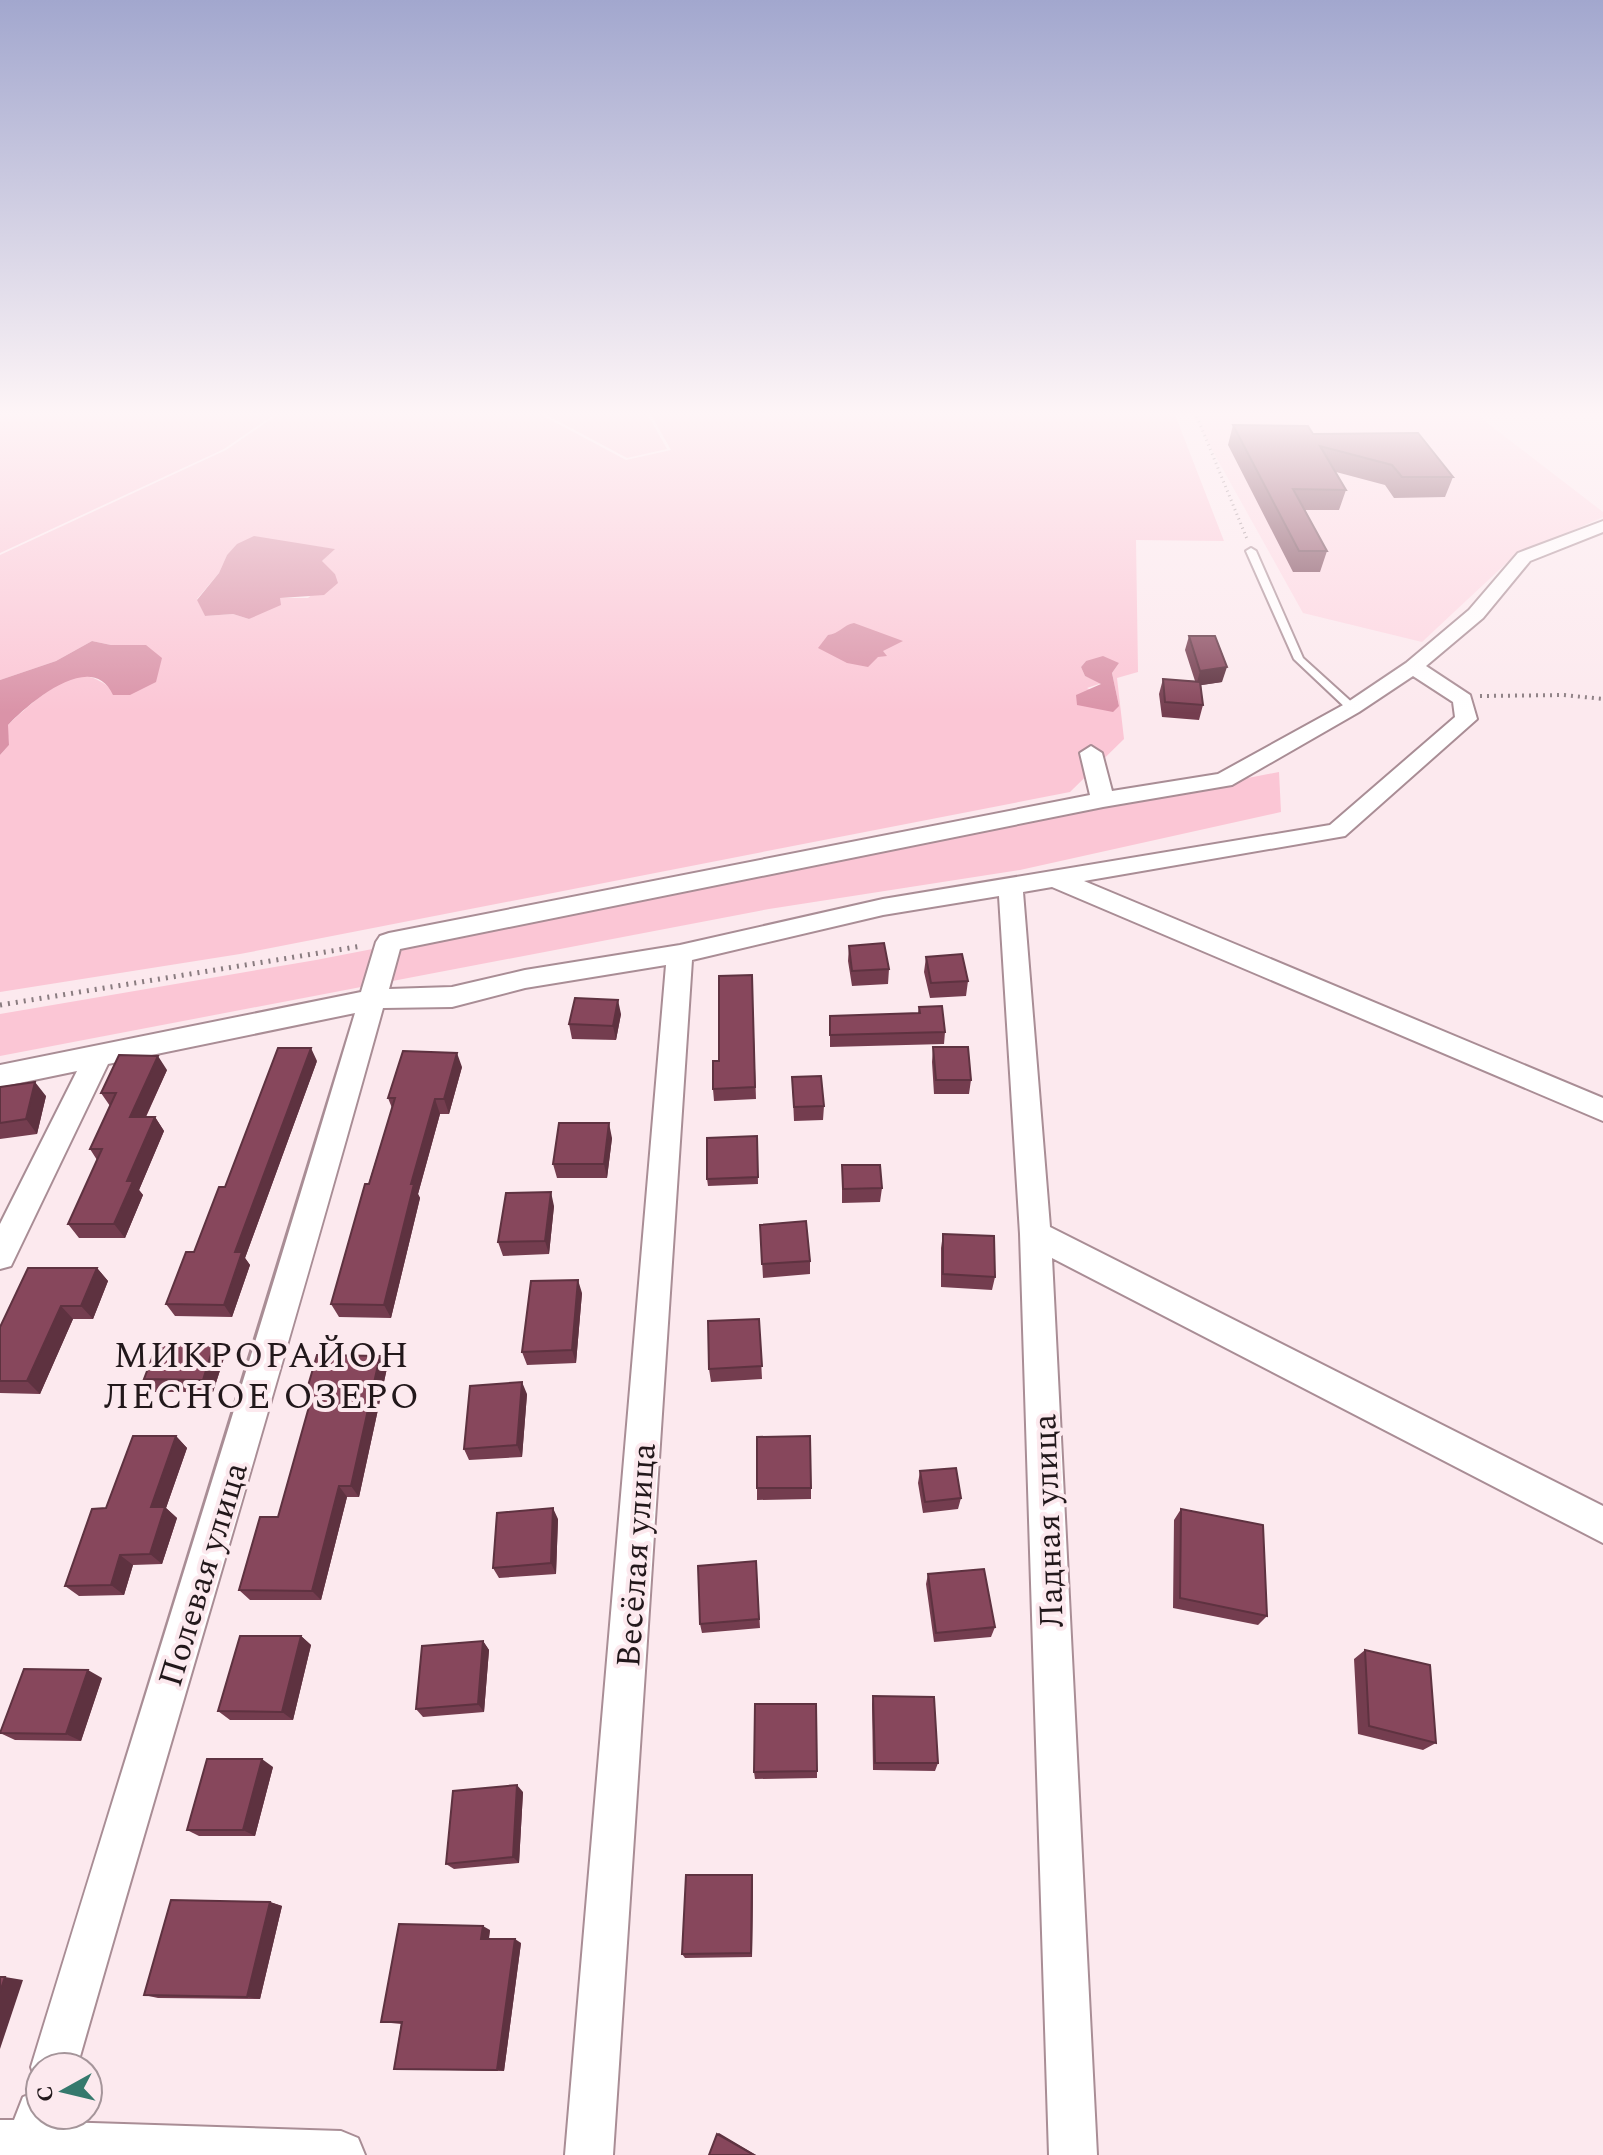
<svg xmlns="http://www.w3.org/2000/svg" width="1603" height="2155" viewBox="0 0 1603 2155" font-family="Spectral,serif">
<style>
.built{fill:#fdd6e1}
.green{fill:#fbc6d5;fill-rule:evenodd}
.water{fill:#da93a8}
.lines{fill:none;stroke-linecap:round;stroke-linejoin:round}
.lane-casing{stroke:#a98d95;stroke-width:4}
.street-casing{stroke:#a98d95;stroke-width:4}
.path-far2{stroke:#8a7c80;stroke-width:3;stroke-dasharray:1 4;stroke-linecap:butt}
.path-far1{stroke:#8a7c80;stroke-width:4;stroke-dasharray:2 5;stroke-linecap:butt}
.path{stroke:#8a7c80;stroke-width:5;stroke-dasharray:2 6;stroke-linecap:butt}
.lane{fill:#fff;fill-rule:evenodd}
.street{fill:#fff;fill-rule:evenodd}
.wall{fill:#743d4f}
.shaded-wall{fill:#5e3240}
.building{fill:#87475c;stroke:#5e3240;stroke-width:2}
.labels{text-anchor:middle;stroke-width:8;stroke-linejoin:round;paint-order:stroke}
.near-street-label{font-size:34px;fill:#22181b;stroke:#fce9ee}
.near-neighbourhood-label{font-size:36px;letter-spacing:2px;fill:#22181b;stroke:#fce9ee}
</style>
<rect width="100%" height="100%" fill="#fce9ee"/>
<path class="built" d="M1191 412H1473L1603 512V517L1513 557 1422 642 1303 613Z"/>
<path class="green" d="M0 412H278L224 449 0 553Z
M281 412H536L626 460 671 450 651 415 660 412H1174L1224 541 1136 540 1138 672 1117 678 1124 739 1070 792 240 954 0 992V755L9 745 7 726C22 711 59 678 80 676 91 675 101 681 109 687L146 645H111L92 641 56 661 0 680V555L226 450ZM238 544 306 545 334 549 322 561 324 566 335 574 308 598H279L249 619 233 614 205 616 197 599 219 573 227 555ZM1086 661 1119 663 1112 673 1119 706 1087 688 1102 683 1085 676 1081 667Z
M541 412H655L648 415 667 449 627 458Z
M1279 772 1281 812 1020 870 769 909 0 1056V1014L316 960Z"/>
<path class="water" d="M254 536 335 549 322 561 335 574 338 583 324 595 280 598 281 605 249 619 233 614 205 616 197 600 219 573 227 555 237 544Z
M854 623 903 641 883 651 887 656 878 657 868 667 847 663 818 648 828 635C839 634 843 625 854 623Z
M92 641 111 645H146L162 658 156 682 130 695H113C92 648 28 704 8 725L9 745 0 755V680L56 661Z
M1103 656 1119 663 1112 673 1119 706 1113 712 1077 705 1076 695 1101 684 1085 676 1081 667 1086 661Z"/>
<g class="lines">
<defs>
<path id="lane" d="M1251 548 1256 551 1303 658 1356 706V710H1348L1294 659 1246 551Z"/>
<path id="street" d="M1603 521V532L1530 561 1483 618 1426 666 1470 695 1477 719 1345 836 1084 881 1603 1098V1121L1052 887 1023 892 1050 1227 1603 1506V1543L1052 1258 1097 2155H1049L1020 1234 999 896 883 915 692 960 613 2155H565L666 965 525 988 452 1007 383 1008C285 1362 178 1714 77 2067H40V2085L37 2084 31 2067C138 1715 250 1365 355 1013L108 1064 11 1266 0 1269V1224L77 1071 0 1087V1065L361 992 376 942 380 936 389 933 1090 795 1080 753 1091 746 1102 753 1112 791 1218 774 1345 704 1406 663 1469 610 1518 553ZM1413 676 1453 702 1455 717 1330 825 883 899 680 945 525 970 452 987 389 989 400 949 1103 807 1232 785 1359 712Z
M40 2090V2115H64L61 2122 341 2131 358 2138 365 2155H0V2120H14L23 2097Z"/>
</defs>
<use href="#lane" class="lane-casing"/>
<use href="#street" class="street-casing"/>
<path class="path-far2" d="M1195 412 1247 539"/>
<path class="path-far1" d="M1480 696 1564 695 1603 699"/>
<path class="path" d="M0 1005 362 946"/>
<use href="#lane" class="lane"/>
<use href="#street" class="street"/>
</g>
<path class="wall" d="M1233 425 1453 477 1445 497 1394 498 1385 485 1336 472 1346 490 1339 510H1305L1327 551 1320 572H1293L1228 445Z
M1189 636 1222 682 1201 685 1203 705 1199 720 1162 717 1159 694 1163 679 1195 681 1185 650Z
M849 946 889 969 888 984 852 986 848 961Z
M926 957 968 981 966 996 930 998 924 972Z
M752 975 756 1099 714 1101 713 1089Z
M919 1007 945 1032 944 1044 830 1047V1016L918 1013Z
M621 1014 616 1040 572 1039 569 1024Z
M933 1047 971 1080 969 1094H934L932 1062Z
M317 1061 245 1258 250 1265 232 1317 175 1316 166 1304 194 1252 225 1187Z
M462 1067 449 1114H440L418 1194 420 1198 391 1318 339 1317 331 1304 392 1108 388 1098Z
M167 1070 146 1117H155L164 1131 139 1190 143 1195 125 1238H79L68 1224 97 1160 90 1149 110 1106 101 1093Z
M792 1077 824 1106 823 1120 794 1121Z
M0 1087 46 1096 37 1134 0 1139Z
M757 1136 758 1184 708 1186 707 1179Z
M612 1138 607 1178H557L553 1164Z
M842 1165 882 1188 880 1202 842 1203Z
M554 1206 549 1254 503 1256 498 1242Z
M760 1225 810 1261V1274L763 1278Z
M943 1234 995 1277 992 1290 941 1287V1248Z
M97 1268 108 1281 93 1319H73L40 1394 0 1393V1327Z
M582 1293 576 1363 527 1365 522 1352Z
M759 1319 762 1379 711 1382 709 1369Z
M214 1345 224 1358 213 1392H155L144 1379Z
M380 1356 387 1368 359 1497H347L321 1600H250L239 1590 278 1517 310 1403 305 1396Z
M527 1394 522 1457 469 1460 464 1449Z
M176 1436 187 1448 166 1508 177 1518 162 1564 133 1565 124 1595 79 1596 65 1586 106 1508Z
M920 1471 961 1498 958 1509 923 1513 918 1483Z
M757 1488H811V1499L757 1500Z
M1181 1509 1267 1616 1258 1625 1173 1608 1174 1520Z
M558 1519 556 1574 499 1578 493 1568Z
M756 1561 760 1628 702 1633 700 1624Z
M928 1574 995 1627 991 1637 934 1642 926 1584Z
M301 1636 311 1645 293 1720H230L218 1711Z
M483 1641 489 1650 484 1712 423 1717 416 1709Z
M1365 1650 1436 1743 1423 1750 1358 1734 1354 1659Z
M102 1678 81 1741 15 1740 0 1733Z
M873 1696 938 1763 935 1771 873 1770 872 1704Z
M273 1767 255 1836H199L187 1830Z
M817 1771V1778L755 1779 754 1772Z
M523 1792 519 1863 454 1869 446 1864Z
M753 1880 752 1957 685 1958 682 1954Z
M270 1902 282 1906 260 1999 158 1998 144 1995Z
M490 1930 489 1939 521 1943 504 2071 394 2069 401 2024 381 2022Z"/>
<path class="shaded-wall" d="M1227 667 1222 682 1196 686 1200 671Z
M618 1000 621 1014 616 1040 613 1026Z
M311 1048 317 1061 245 1258 250 1265 232 1317 224 1305 235 1252Z
M457 1053 462 1067 449 1114 444 1099Z
M158 1056 167 1070 139 1131 130 1117Z
M35 1082 46 1096 37 1134 26 1119Z
M435 1099 440 1114 418 1194 420 1198 391 1318 384 1305 411 1184Z
M155 1117 164 1131 139 1190 143 1195 125 1238 114 1224 127 1181Z
M609 1123 612 1138 607 1178 604 1164Z
M551 1192 554 1206 549 1254 545 1241Z
M97 1268 108 1281 93 1319 81 1306Z
M578 1280 582 1293 576 1363 572 1350Z
M61 1306 73 1319 40 1394 27 1381Z
M214 1345 224 1358 213 1392 203 1380Z
M380 1356 387 1368 359 1497 351 1486Z
M522 1382 527 1394 522 1457 517 1445Z
M176 1436 187 1448 166 1508 177 1518 162 1564 150 1554 151 1507Z
M339 1486 347 1497 321 1600 312 1591Z
M553 1508 558 1519 556 1574 551 1563Z
M120 1555 133 1565 124 1595 111 1585Z
M301 1636 311 1645 293 1720 282 1712Z
M483 1641 489 1650 484 1712 478 1704Z
M88 1670 102 1678 81 1741 66 1734Z
M262 1759 273 1767 255 1836 243 1830Z
M517 1785 523 1792 519 1863 513 1857Z
M752 1875 753 1880 752 1957 751 1953Z
M270 1902 282 1906 260 1999 247 1997Z
M483 1926 490 1930 488 1943 481 1939Z
M515 1939 521 1943 504 2071 497 2070Z
M5 1977 23 1980 0 2049V1992Z
M719 2133 756 2155H754L717 2134Z"/>
<path class="building" d="M1233 425 1308 426 1313 434 1418 433 1453 477H1402L1392 465 1320 446 1346 490 1293 489 1327 551H1299Z
M1189 636H1215L1227 667 1200 671Z
M1163 679 1200 682 1203 705 1165 702Z
M884 943 889 969 852 971 849 946Z
M962 954 968 981 931 983 926 957Z
M752 975 755 1087 713 1089V1061H719V976Z
M575 998 618 1000 613 1026 569 1024Z
M942 1006 945 1032 830 1035V1016L920 1013 919 1007Z
M933 1047H968L971 1080H936Z
M278 1048H311L235 1252H242L224 1305 166 1304 186 1252H194L219 1187H225Z
M403 1051 457 1053 444 1099H435L411 1184H414L384 1305 331 1304 365 1184H369L395 1098H388Z
M119 1055 158 1056 130 1117H155L127 1181H133L114 1224H68L102 1149H90L116 1093H101Z
M821 1076 824 1106 794 1107 792 1077Z
M35 1082 26 1119 0 1123V1087Z
M559 1123H609L604 1164H553Z
M757 1136 758 1177 707 1179V1138Z
M842 1165H880L882 1188 843 1189Z
M551 1192 545 1241 498 1242 506 1193Z
M806 1221 810 1261 762 1264 760 1225Z
M943 1234 994 1236 995 1277 943 1274Z
M28 1268H97L81 1306H61L27 1381H0V1327Z
M578 1280 572 1350 522 1352 531 1281Z
M759 1319 762 1366 709 1369 708 1321Z
M157 1345H214L203 1380 144 1379Z
M317 1355 380 1356 351 1486H339L312 1591 239 1590 260 1517H278L312 1396H305Z
M522 1382 517 1445 464 1449 470 1386Z
M133 1436H176L151 1507H165L150 1554 120 1555 111 1585 65 1586 92 1509 106 1508Z
M810 1436 811 1488H757V1437Z
M956 1468 961 1498 925 1502 920 1471Z
M553 1508 551 1563 493 1568 497 1513Z
M1181 1509 1263 1525 1267 1616 1180 1598Z
M756 1561 759 1619 700 1624 698 1566Z
M984 1569 995 1627 936 1633 928 1574Z
M240 1636H301L282 1712 218 1711Z
M483 1641 478 1704 416 1709 422 1646Z
M1365 1650 1430 1665 1436 1743 1369 1726Z
M24 1669 88 1670 66 1734 0 1733Z
M873 1696 934 1697 938 1763H875Z
M755 1704H816L817 1771 754 1772Z
M207 1759H262L243 1830H187Z
M517 1785 513 1857 446 1864 453 1791Z
M686 1875H752L751 1953 682 1954Z
M171 1900 270 1902 247 1997 144 1995Z
M399 1924 483 1926 481 1939H515L497 2070 394 2069 402 2022H381Z
M0 1977H5L0 1992Z
M717 2134 754 2155H709Z"/>
<linearGradient id="sky" x2="0" y2="1"><stop stop-color="#a2a7ce"/><stop offset="0.58" stop-color="#fef5f7"/><stop offset="1" stop-color="#fef5f7" stop-opacity="0"/></linearGradient>
<rect width="1603" height="713" fill="url(#sky)"/>
<g class="labels">
<g class="near-street-label">
<text transform="translate(1047 1521) rotate(-92)" y="12">Ладная улица</text>
<text transform="translate(635 1555) rotate(-86)" y="12">Весёлая улица</text>
<text transform="translate(202 1574) rotate(-73)" y="12">Полевая улица</text>
</g>
<g class="near-neighbourhood-label">
<text x="262" y="1367">МИКРОРАЙОН<tspan x="262" dy="41">ЛЕСНОЕ ОЗЕРО</tspan></text>
</g>
</g>
<g transform="translate(64 2091) rotate(262)"><circle r="38" fill="#fce9ee" stroke="#a5959a" stroke-width="2"/>
<path d="M0-6L14 30L0 20L-14 30Z" fill="#35796d"/>
<text y="-12" font-size="22" font-weight="bold" text-anchor="middle" fill="#22181b">С</text>
</g>
</svg>
